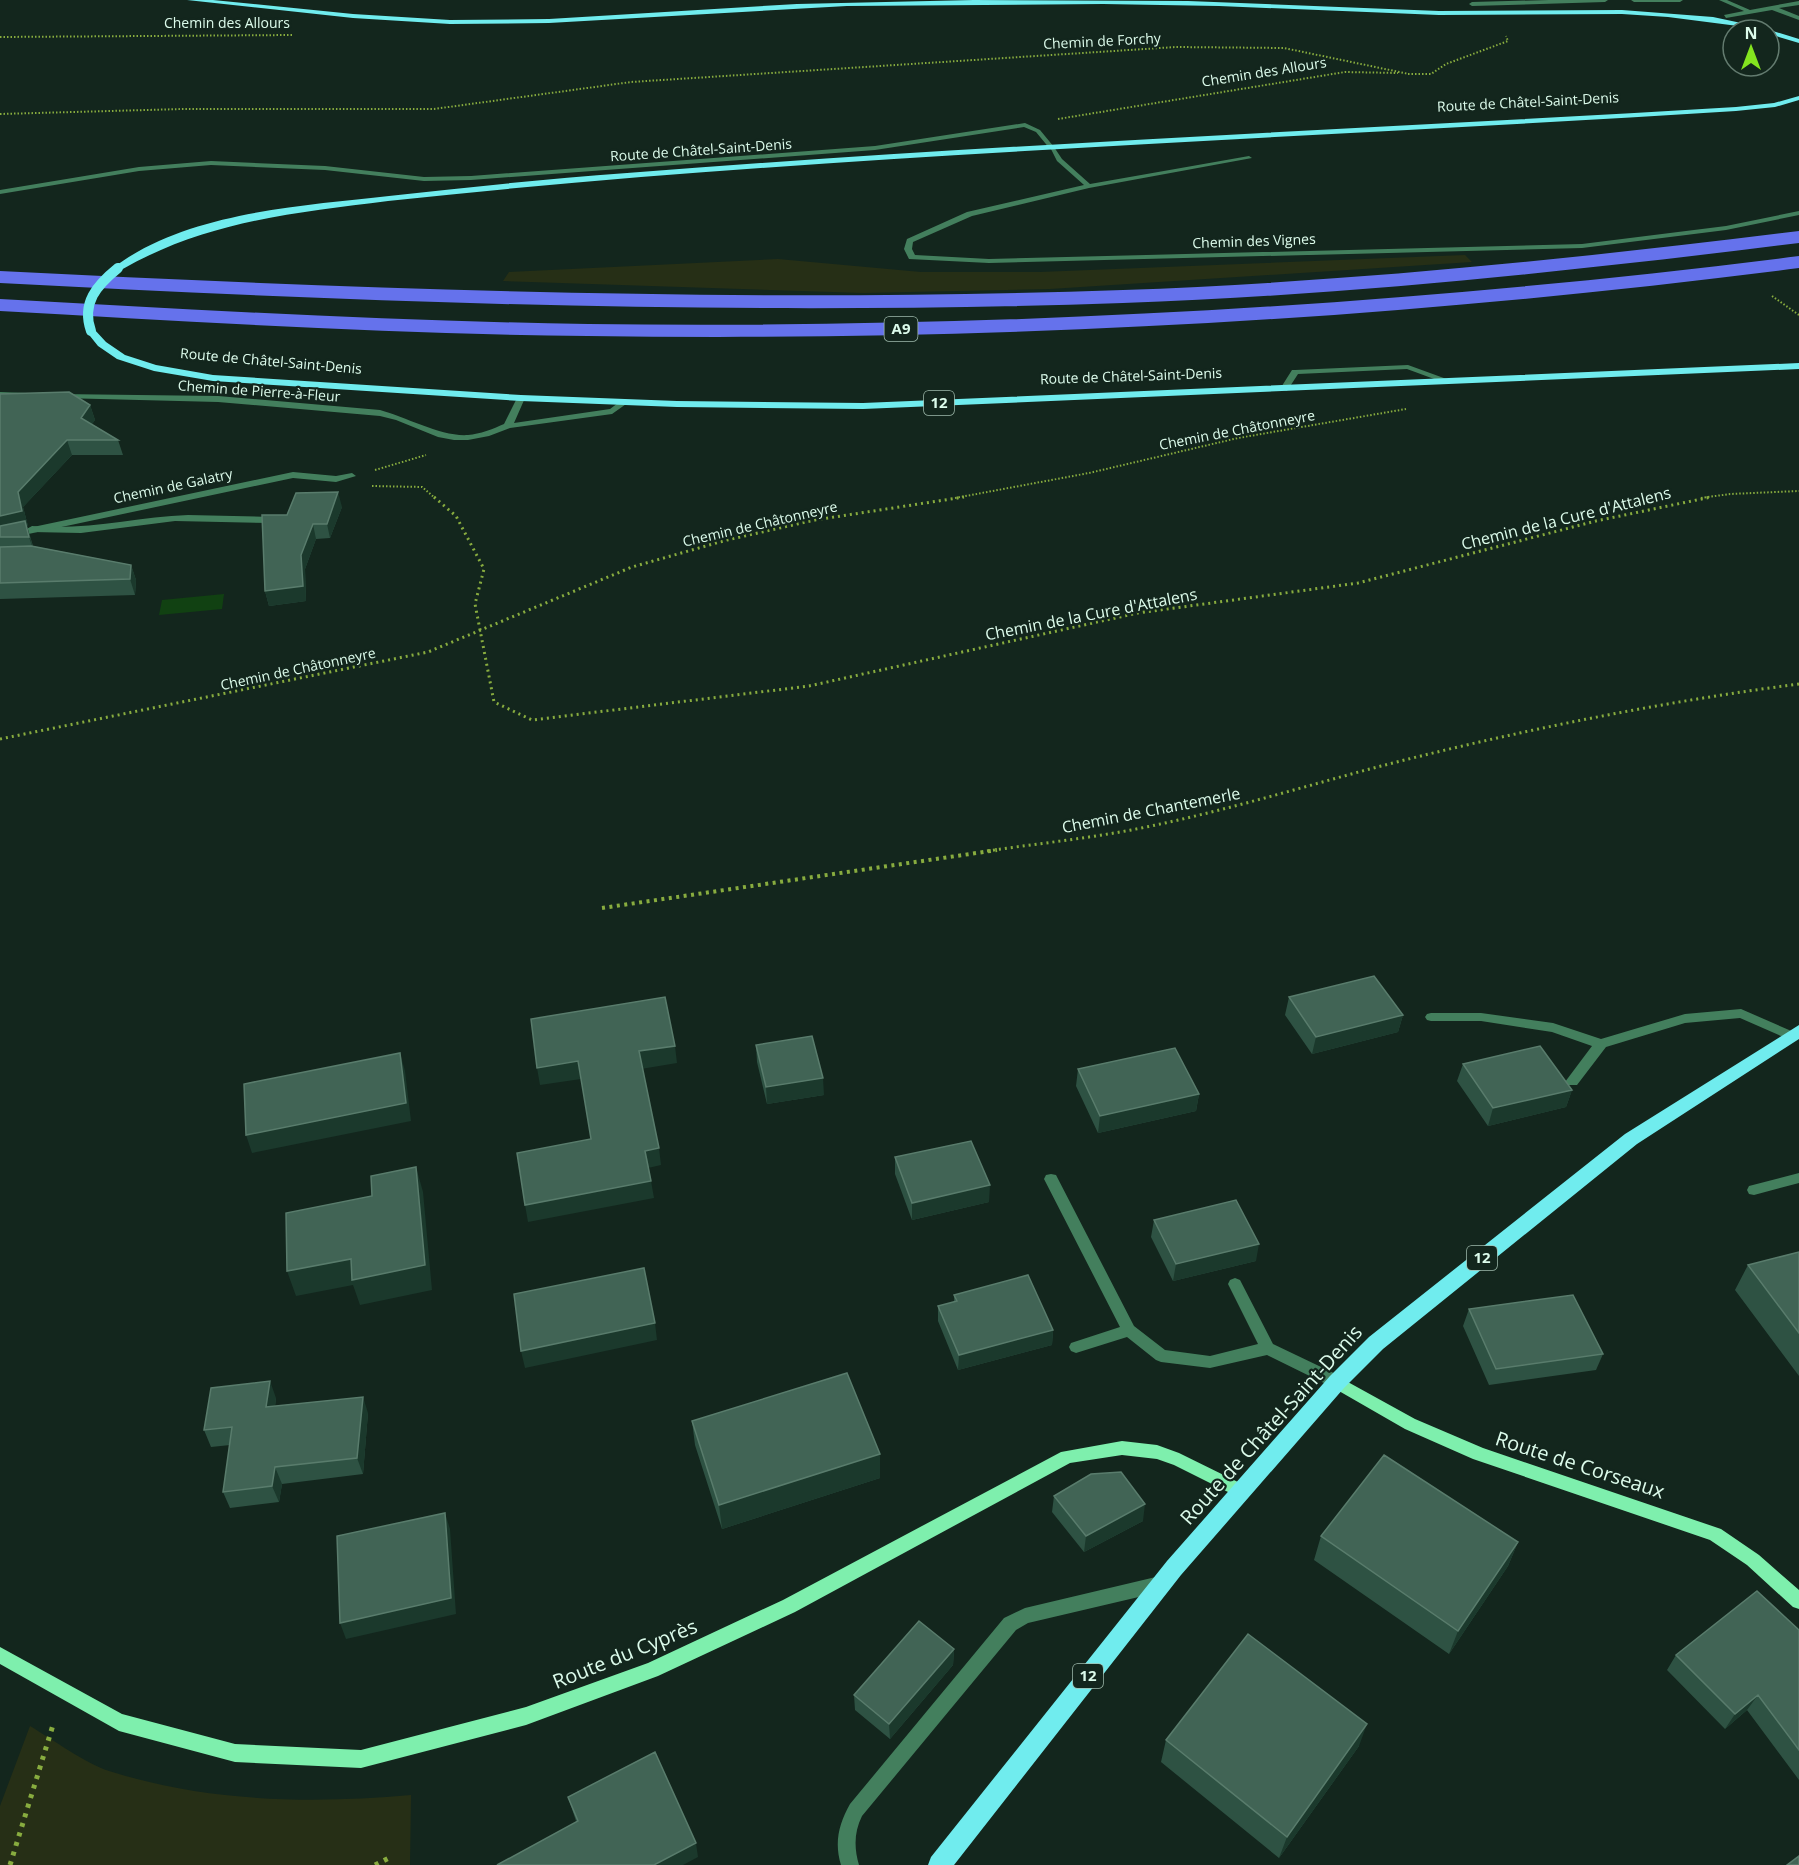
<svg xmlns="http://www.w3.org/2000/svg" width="1799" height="1865" viewBox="0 0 1799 1865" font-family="'Open Sans',sans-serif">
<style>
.green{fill:#262f16}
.water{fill:#114112}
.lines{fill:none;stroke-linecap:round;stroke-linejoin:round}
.path-far3{stroke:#88ac3f;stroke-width:2;stroke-dasharray:1.5 2;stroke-linecap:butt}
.path-far2{stroke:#88ac3f;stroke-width:3;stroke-dasharray:2 4;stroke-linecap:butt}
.path-far1{stroke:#88ac3f;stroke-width:4;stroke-dasharray:3 4.5;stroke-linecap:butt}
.path{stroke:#88ac3f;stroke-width:5;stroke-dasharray:4 6;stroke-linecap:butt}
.lane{fill:#437f5d;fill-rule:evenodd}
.street{fill:#437f5d;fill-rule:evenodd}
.secondary{fill:#7eefad;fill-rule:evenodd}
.primary{fill:#70ecee;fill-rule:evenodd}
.highway{fill:#6572ec;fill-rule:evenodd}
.primary-bridge{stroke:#70ecee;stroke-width:10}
.wall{fill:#2e5243}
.shaded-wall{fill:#1b392c}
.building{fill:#416455;stroke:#597c6c;stroke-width:1.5}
.labels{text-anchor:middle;stroke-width:4.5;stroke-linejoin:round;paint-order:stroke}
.far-street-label{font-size:14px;fill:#dcfbeb;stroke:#13261d}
.shield{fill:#13261d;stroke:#a0bbad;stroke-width:1.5}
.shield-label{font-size:15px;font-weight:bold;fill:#dcfbeb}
.street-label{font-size:16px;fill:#dcfbeb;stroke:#13261d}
.near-street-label{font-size:20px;fill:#dcfbeb;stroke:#13261d}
</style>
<rect width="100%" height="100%" fill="#13261d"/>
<path class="green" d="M1465 255 1472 262 1050 289 863 293 503 281 509 272 778 259 921 272H1040Z
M30 1726C52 1739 86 1764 109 1771 207 1802 310 1804 411 1795L410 1865H0V1806Z"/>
<path class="water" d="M224 594 222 609 159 615 162 600Z"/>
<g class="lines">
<path class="path-far3" d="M0 37 293 35
M1408 74H1431L1446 64 1508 41 1506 36
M0 114 183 109H434L631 82 1176 47 1284 48 1409 74
M1058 119 1345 72 1398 73
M1772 296 1799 315
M375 470 426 455
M372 486 422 487 435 498
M955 498 1089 473 1238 438 1406 409
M1701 498 1730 494 1799 491"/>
<path class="path-far2" d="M434 497 456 516 484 569 475 604 494 702 532 720 809 686 1138 613 1358 583 1596 521 1711 497
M0 739 428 652 632 567 727 540 815 520 964 497
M987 851C1035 844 1083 839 1131 830 1215 814 1298 788 1381 766 1517 731 1660 702 1799 684"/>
<path class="path-far1" d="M602 908 997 850"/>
<path class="path" d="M10 1865 53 1725
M375 1865 391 1857"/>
<path class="lane" d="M1549 0H1608L1605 2 1472 6 1469 4 1472 2Z
M1631 0H1683L1680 2H1634Z
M1050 147H1054L1062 159 1090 184 1249 156 1252 158 1089 188 972 216 913 242 912 249 915 255 989 259 1582 244 1726 226 1799 211V215L1726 230 1582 248 989 263 909 259 904 249 907 239 967 212 1084 185 1057 161Z
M1408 365 1452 381 1445 383 1407 369 1298 374 1287 391 1280 389 1292 370H1295Z
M188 515 272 517 277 520 272 523 175 521 81 533 32 532 27 529 32 526C85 531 136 517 188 515Z
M1741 1009 1796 1033 1798 1036 1796 1039H1788L1740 1018 1685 1023 1606 1047 1577 1085H1567L1565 1082 1592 1046 1552 1032 1481 1021H1431L1427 1020 1425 1017 1427 1014 1431 1013H1481L1553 1023 1601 1039 1685 1014Z
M1799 1173V1183L1754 1195 1749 1194 1747 1190 1749 1186Z
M1051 1174 1056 1175 1134 1326 1165 1350 1210 1356 1258 1344 1228 1284 1230 1280 1235 1278 1240 1280 1273 1344 1342 1377 1345 1382 1342 1387 1337 1388 1332 1387 1267 1355 1210 1368 1161 1362 1156 1360 1127 1337 1076 1353 1071 1351 1069 1347 1071 1343 1120 1327 1044 1179 1046 1175Z
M1160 1576 1166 1579 1168 1584 1166 1589 1160 1592 1028 1623 1016 1630 862 1816C854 1832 854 1848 859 1865H841C834 1842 839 1824 850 1804L1004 1618 1025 1608Z"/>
<path class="street" d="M1719 0H1727L1750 10 1799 1V5L1779 8 1799 16V20L1772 10 1726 18 1724 15 1744 11Z
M1025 123 1040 130 1054 147V149H1050L1036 132 1024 127 875 150 471 180 424 181 325 170 211 165 139 171 0 194V190L139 167 211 161 325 166 424 177 471 176 875 146Z
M0 392 26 393 30 395 26 397 0 396Z
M58 394 218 396 380 410C406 417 442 437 468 435 480 434 493 429 504 424L517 398 521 395 525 398 514 423 610 409 622 400 629 402 612 414 510 428 489 436 468 440H454L438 437 396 420 380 416 218 402 61 398H58Z
M293 472 336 476 352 473 356 476 336 482 293 478 0 540V534Z"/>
<path class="secondary" d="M1337 1376 1415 1419 1483 1448 1721 1529 1759 1555 1799 1590V1609L1793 1607 1747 1565 1710 1540 1473 1459 1405 1429 1332 1387 1329 1382 1332 1377Z
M1122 1441 1157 1445 1179 1453 1246 1486 1248 1491 1246 1496 1240 1498 1174 1465 1157 1459 1122 1455 1070 1463 795 1612 658 1676 526 1725 361 1768 235 1762 119 1731 0 1664V1647L122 1714 235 1744 361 1750 526 1707 648 1663 783 1600 1061 1452Z"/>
<path class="primary" d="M187 0H213L353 14 450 20 549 19 797 4 974 0 1188 1 1439 11 1622 10 1713 17 1760 27 1799 39V43L1769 34V30L1668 17 1622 14 1439 15 1219 6 1103 4 847 6 549 23 450 24 353 18Z
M1799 96V100L1775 107 1736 111C1371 134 1005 148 641 177 556 184 472 192 388 201 293 213 206 221 121 270L113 268C186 212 301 206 389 196 468 187 547 179 627 173 996 144 1366 129 1736 107L1774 103Z
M88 329H94L106 342 125 355 156 365 213 375 521 395 677 401 863 403 1799 363V369L863 409 677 407 521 401 213 381 154 371 117 359 98 346 86 331Z
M1799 1025V1039L1637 1144 1383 1349 1344 1388 1181 1575 954 1865H928L931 1857 1167 1561 1330 1376 1369 1337 1625 1134Z"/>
<path class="highway" d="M1799 231V243C1574 271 1349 295 1123 303 748 316 374 303 0 283V271C374 290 748 303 1123 290 1349 282 1574 259 1799 231Z
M1799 256V268C1397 320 994 342 588 336 392 334 196 322 0 311V299C196 310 392 321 588 324 994 329 1397 307 1799 256Z"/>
<path class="primary-bridge" d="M91 331C81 303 97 285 118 268"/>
</g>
<path class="wall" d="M0 394 90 405 95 420 92 424 118 440 123 455H72L23 507 28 526H27L33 546 131 565 136 580 135 595 0 599Z
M342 507 330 538 316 539 305 569 306 601 269 606 265 591 287 515Z
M1289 997 1403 1015 1398 1032 1312 1054 1285 1015Z
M756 1045 824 1095 767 1104 757 1062Z
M1463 1064 1572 1090 1566 1107 1488 1126 1457 1081Z
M1078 1069 1199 1094 1196 1111 1098 1133 1076 1086Z
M895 1157 989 1202 912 1220 895 1174Z
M1154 1220 1256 1261 1173 1281 1151 1237Z
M1799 1252V1376L1735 1290 1748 1265Z
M954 1295 1053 1330 1052 1345 958 1370 938 1321V1306L954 1302Z
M1469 1309 1603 1354 1596 1370 1489 1385 1463 1326Z
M276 1398 275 1406 368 1413 363 1474 282 1484 279 1502 230 1508 223 1492 230 1445 211 1447 204 1430Z
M692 1421 880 1478 722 1529 695 1445Z
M1054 1496 1143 1521 1084 1552 1052 1512Z
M1321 1536 1518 1542 1508 1566 1449 1654 1314 1560Z
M1799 1630V1780L1747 1710 1725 1729 1667 1670 1676 1655Z
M954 1649 953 1665 890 1739 855 1710 854 1695Z
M1166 1740 1359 1746 1279 1858 1161 1762Z
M568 1797 698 1857 576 1821Z"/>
<path class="shaded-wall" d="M90 405 95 420 86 432 81 418Z
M67 440 72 455 23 507 28 526H27L34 552 29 537 0 532V516L18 492Z
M338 492 342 507 330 538 327 524Z
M313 524 316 539 305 569 306 601 269 606 265 591 301 555Z
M131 565 136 580 135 595 130 579Z
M1403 1015 1398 1032 1312 1054 1316 1037Z
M675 1046 677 1063 641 1069 639 1051Z
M400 1053 405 1071 411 1121 252 1153 246 1135Z
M578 1061 581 1079 540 1085 537 1068Z
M823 1078 824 1095 767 1104 766 1087Z
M1572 1090 1566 1107 1488 1126 1493 1108Z
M1199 1094 1196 1111 1098 1133 1100 1116Z
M659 1148 661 1165 648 1168 645 1151Z
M416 1167 423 1192 432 1290 360 1305 353 1285 296 1296 287 1271Z
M651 1181 654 1198 528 1222 525 1205Z
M990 1185 989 1202 912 1220V1203Z
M1259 1244 1256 1261 1173 1281 1176 1264Z
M655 1323 657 1340 525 1368 521 1351Z
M1053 1330 1052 1345 958 1370 959 1355Z
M270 1381 276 1398 273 1424 266 1407Z
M363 1397 368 1413 363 1474 357 1458Z
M880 1454V1478L722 1529 719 1505Z
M275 1467 282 1484 279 1502 272 1486Z
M1145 1504 1143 1521 1084 1552 1086 1536Z
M445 1513 450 1529 456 1614 346 1639 340 1623Z
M1518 1542 1508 1566 1449 1654 1458 1631Z
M954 1649 953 1665 890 1739 889 1724Z
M1758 1695 1747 1710 1725 1729 1735 1714Z
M1367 1724 1359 1746 1279 1858 1287 1837Z
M696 1843 698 1857 683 1865H654Z"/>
<path class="building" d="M69 392 90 405 81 418 118 440H67L18 492 22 511 0 516V394Z
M338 492 327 524H313L301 555 303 586 265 591 262 515H287L296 493Z
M25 521 29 537H0V526Z
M31 546 131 565 130 579 0 583V547Z
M1374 976 1403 1015 1316 1037 1289 997Z
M665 997 675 1046 639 1051 659 1148 645 1151 651 1181 525 1205 517 1153 591 1139 578 1061 537 1068 531 1019Z
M812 1036 823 1078 766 1087 756 1045Z
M1540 1046 1572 1090 1493 1108 1463 1064Z
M1175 1048 1199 1094 1100 1116 1078 1069Z
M400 1053 406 1103 246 1135 244 1084Z
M971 1141 990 1185 912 1203 895 1157Z
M416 1167 425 1265 352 1280 351 1259 287 1271 286 1213 372 1196 371 1176Z
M1236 1200 1259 1244 1176 1264 1154 1220Z
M1799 1252V1333L1748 1265Z
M644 1268 655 1323 521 1351 514 1294Z
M1028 1275 1053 1330 959 1355 938 1306 957 1301 954 1295Z
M1573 1295 1603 1354 1496 1369 1469 1309Z
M847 1373 880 1454 719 1505 692 1421Z
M270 1381 266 1407 363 1397 357 1458 275 1467 272 1486 223 1492 232 1427 204 1430 211 1388Z
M1384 1455 1518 1542 1458 1631 1321 1536Z
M1121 1472 1145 1504 1086 1536 1054 1496 1091 1474Z
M445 1513 451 1598 340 1623 337 1536Z
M1757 1591 1799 1630V1750L1758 1695 1735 1714 1676 1655Z
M919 1621 954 1649 889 1724 854 1695Z
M1248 1634 1367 1724 1287 1837 1166 1740Z
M655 1752 696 1843 654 1865H497L578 1821 568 1797Z
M1799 1856V1865H1787Z"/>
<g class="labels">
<g class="far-street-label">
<text x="227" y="28">Chemin des Allours</text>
<text transform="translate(1102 41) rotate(-3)" y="5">Chemin de Forchy</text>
<text transform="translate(1264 72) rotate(-9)" y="5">Chemin des Allours</text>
<text transform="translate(1528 102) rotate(-3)" y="5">Route de Châtel-Saint-Denis</text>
<text transform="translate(701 150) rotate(-4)" y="5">Route de Châtel-Saint-Denis</text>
<text transform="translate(1254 241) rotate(-2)" y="5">Chemin des Vignes</text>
<text transform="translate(271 361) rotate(5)" y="5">Route de Châtel-Saint-Denis</text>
<text transform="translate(1131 376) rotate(-2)" y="5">Route de Châtel-Saint-Denis</text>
<text transform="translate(259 391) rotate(4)" y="5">Chemin de Pierre-à-Fleur</text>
<text transform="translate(1237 430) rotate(-11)" y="5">Chemin de Châtonneyre</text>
<text transform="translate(173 486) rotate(-12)" y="5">Chemin de Galatry</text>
<text transform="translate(760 524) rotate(-13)" y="5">Chemin de Châtonneyre</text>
<text transform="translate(298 669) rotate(-12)" y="5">Chemin de Châtonneyre</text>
</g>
<g class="shield">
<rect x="884.5" y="317" width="33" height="24" rx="4.5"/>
<rect x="924" y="391" width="30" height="24" rx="4.5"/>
<rect x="1467" y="1246" width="30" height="24" rx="4.5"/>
<rect x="1073" y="1664" width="30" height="24" rx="4.5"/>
</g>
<g class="shield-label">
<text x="901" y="334">A9</text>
<text x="939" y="408">12</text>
<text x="1482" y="1263">12</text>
<text x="1088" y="1681">12</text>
</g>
<g class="street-label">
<text transform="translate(1566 518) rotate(-14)" y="6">Chemin de la Cure d'Attalens</text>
<text transform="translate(1091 614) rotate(-11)" y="6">Chemin de la Cure d'Attalens</text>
<text transform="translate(1151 810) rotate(-11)" y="6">Chemin de Chantemerle</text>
</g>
<g class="near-street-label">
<text transform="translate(1271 1425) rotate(-48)" y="7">Route de Châtel-Saint-Denis</text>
<text transform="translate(1580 1465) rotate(18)" y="7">Route de Corseaux</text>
<text transform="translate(625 1654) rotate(-22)" y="7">Route du Cyprès</text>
</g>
</g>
<g transform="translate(1751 48)"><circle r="28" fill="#13261d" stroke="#637b6f" stroke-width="1.5"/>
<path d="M0-4.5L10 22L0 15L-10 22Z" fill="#84e41f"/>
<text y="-9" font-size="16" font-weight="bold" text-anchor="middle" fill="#dcfbeb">N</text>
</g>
</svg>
